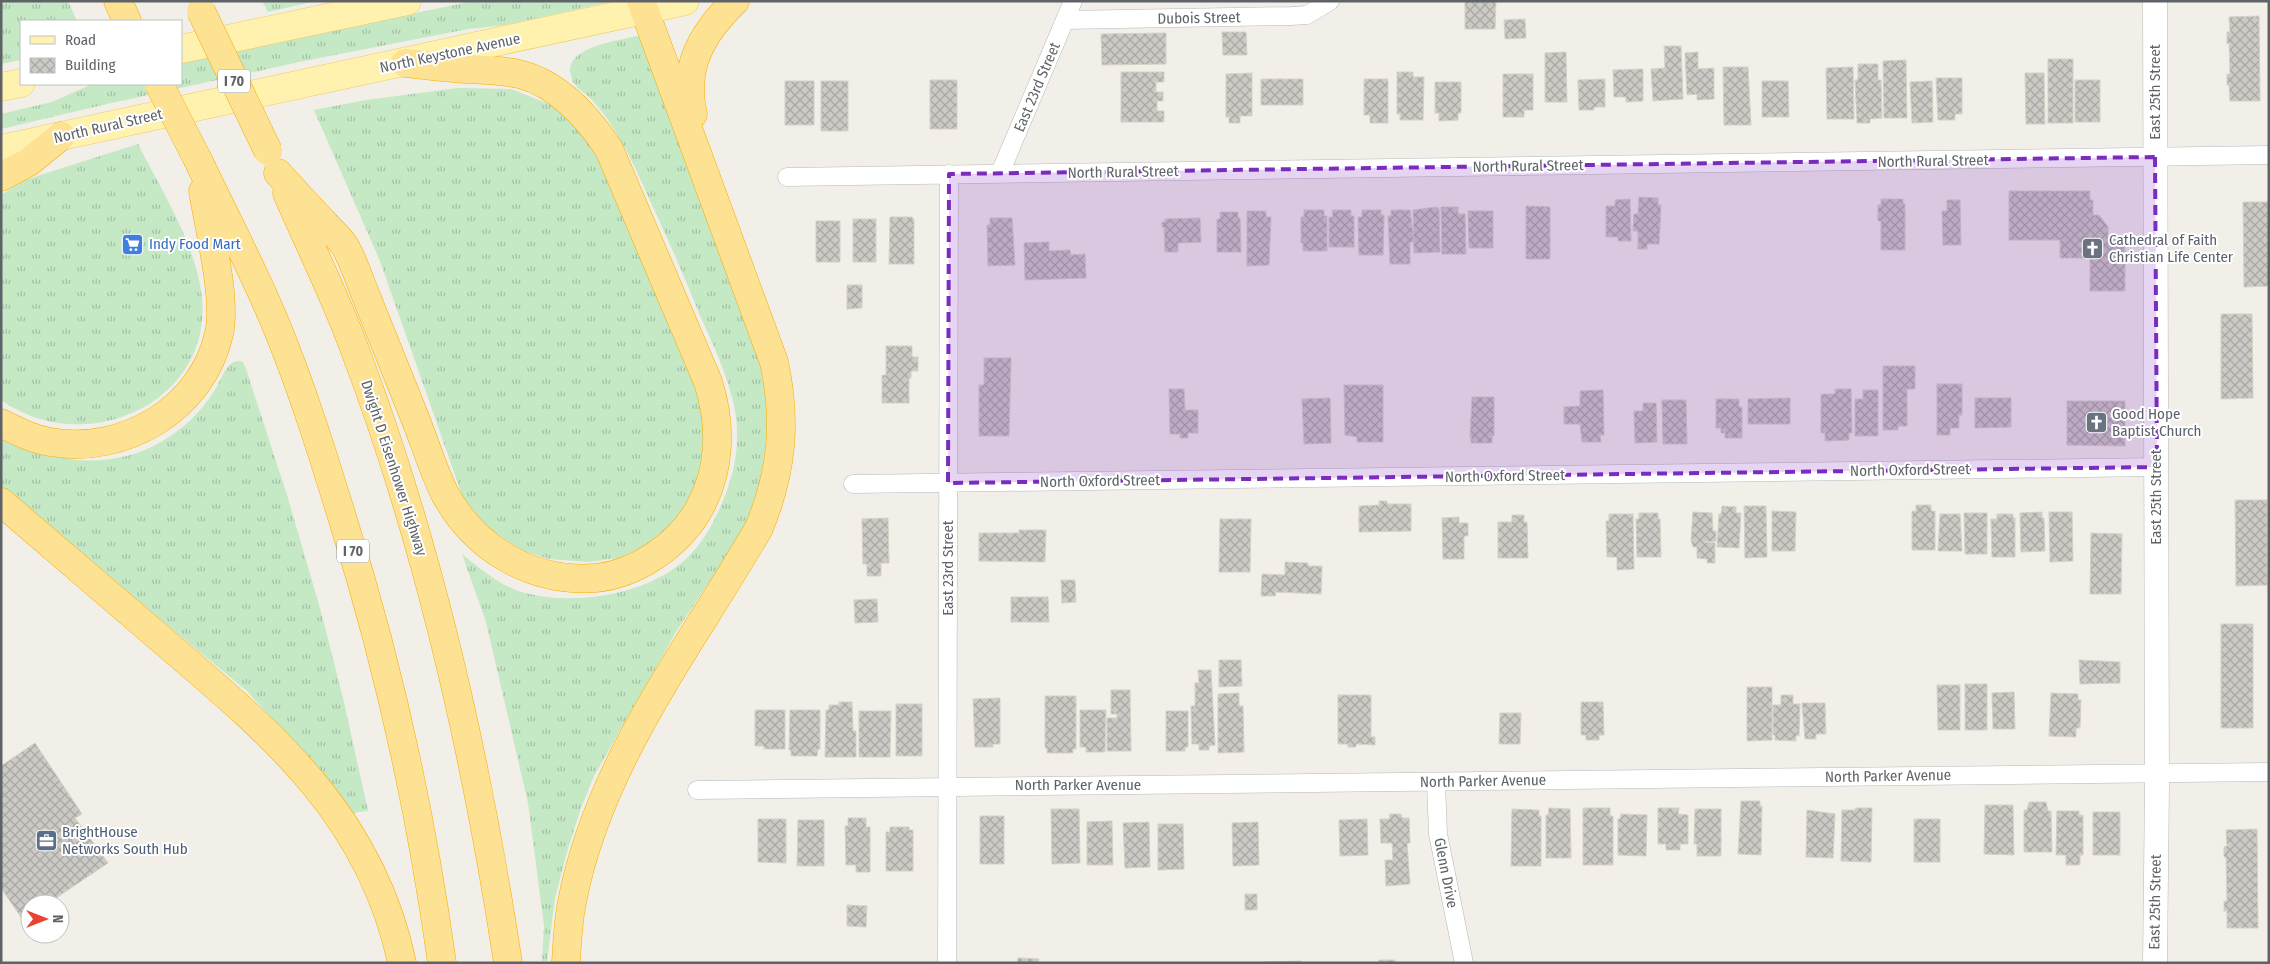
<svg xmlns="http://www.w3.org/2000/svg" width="2270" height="964" viewBox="0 0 2270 964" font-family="'Fira Sans Condensed',sans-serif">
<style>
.grass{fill:url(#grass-tufts)}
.building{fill:url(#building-cross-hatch);stroke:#d6d1c6}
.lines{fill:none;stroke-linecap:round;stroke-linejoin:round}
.street-casing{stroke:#b5b8bc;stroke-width:19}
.secondary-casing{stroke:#b6babf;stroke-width:25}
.primary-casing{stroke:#f2c960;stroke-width:29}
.highway-casing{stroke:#f9ab00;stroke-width:29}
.street{stroke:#fff;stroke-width:18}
.secondary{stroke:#fff;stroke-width:24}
.primary{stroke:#fff2af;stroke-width:28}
.highway{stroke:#fde293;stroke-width:28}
.highway-bridge-casing{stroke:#f9ab00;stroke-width:29;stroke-linecap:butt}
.highway-bridge{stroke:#fde293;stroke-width:28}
.marked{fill:#7b2cbf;fill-opacity:0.2;stroke:#7b2cbf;stroke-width:4;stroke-dasharray:10 6;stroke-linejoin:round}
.labels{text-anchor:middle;stroke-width:4;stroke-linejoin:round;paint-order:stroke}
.shield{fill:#fff;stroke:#8f9295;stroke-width:1}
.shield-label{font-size:14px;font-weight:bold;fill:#5f6368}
.street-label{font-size:15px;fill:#5f6368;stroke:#fff}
.worship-label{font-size:15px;fill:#5b616d;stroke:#fff;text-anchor:start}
.shop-label{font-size:15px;fill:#366cbe;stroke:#fff;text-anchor:start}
.service-label{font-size:15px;fill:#4e5e75;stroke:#fff;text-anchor:start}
</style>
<defs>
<pattern id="grass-tufts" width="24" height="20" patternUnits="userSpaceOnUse" patternTransform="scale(1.25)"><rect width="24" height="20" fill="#c5e8c5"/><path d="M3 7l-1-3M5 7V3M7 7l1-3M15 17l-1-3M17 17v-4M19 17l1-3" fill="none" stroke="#a3c0a4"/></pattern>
<pattern id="building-cross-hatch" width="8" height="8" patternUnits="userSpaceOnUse" patternTransform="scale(1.25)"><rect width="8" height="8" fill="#cccac5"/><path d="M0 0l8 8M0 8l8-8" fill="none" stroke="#a9a8a4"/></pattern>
</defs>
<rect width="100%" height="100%" fill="#f1efe8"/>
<path class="grass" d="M1 1H68L77 21H21V60L1 64Z
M262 1H316L268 12Z
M473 1H614L506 25 468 29 304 61 107 104 1 129V114L52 102 92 84H181V62Z
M636 36 642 37 760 363 774 432 749 530 705 588 676 632 594 776 581 808 567 852 555 898 547 961H542L544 926 528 803 486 622 462 554C480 569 502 587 525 593 575 606 647 595 686 559 705 541 717 517 726 493 736 467 740 439 735 411 729 377 713 345 699 313 683 273 665 233 647 194 639 177 632 159 622 143 614 128 604 113 592 100 586 94 578 89 573 82 572 79 570 72 570 69 572 46 618 41 636 36Z
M458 88 511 89 551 105 583 132 599 159 694 377 710 436 694 496 677 521 654 542 619 558 588 562 549 559 521 550 484 525 462 495 380 261 314 110 366 100Z
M138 144C160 188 194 241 201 291 218 401 86 461 1 400V195L25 180Z
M237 361 243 362 246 369 287 495 320 608 343 698 368 811 357 812 349 819 298 747 247 691 1 488V435C17 441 32 449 48 454 113 474 179 447 215 390 221 381 225 363 237 361Z"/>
<path class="building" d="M1465 1H1496L1495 29H1465Z
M2259 16 2260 101H2230L2229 85H2227V74H2230L2229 43 2227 44V32H2230L2229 17Z
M1525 19 1526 38 1505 39 1504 20Z
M1222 32H1246L1247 55H1223Z
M1166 33V64L1102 65 1101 34Z
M1664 46H1681L1683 99 1653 101 1651 69 1665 68Z
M1566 52 1567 102H1545V53Z
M1698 52V69L1714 68V99L1697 100V94L1687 95 1685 53Z
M2048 59H2073V123H2048Z
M1906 60 1907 118H1884L1883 61Z
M1858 64H1878V80H1881L1882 118 1870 119V123H1857L1855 80H1858Z
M1723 67H1748L1751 125H1724Z
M1853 67 1854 119H1827L1826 68Z
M1643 69V101L1626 102V97H1614L1613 70Z
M1121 72H1164V82H1156V92H1163V101H1157V111H1164V122H1121Z
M1397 72H1413V77H1424L1423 120H1400V114H1397Z
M1252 73V116H1240V123H1229V117H1226V74Z
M2025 73H2044L2045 124H2026Z
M1503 74H1533V110H1524V117H1503Z
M1936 78H1962V114H1955V120H1938Z
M1261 79H1303V105H1261Z
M1364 79H1388V123H1370V115H1364Z
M1605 79V107H1594V110H1579L1578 80Z
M930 80H957V129H930Z
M2075 80H2100V122H2075Z
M785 81H814V125H785Z
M821 81H848V131H821Z
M1762 81H1788L1789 117H1762Z
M1932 81 1933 122 1912 123 1910 82Z
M1435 82H1461V113H1458V120L1439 121V113H1435Z
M2009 191H2090V200H2093V215H2099L2108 227V237L2125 236V291H2090V258H2060V240H2009Z
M1639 197 1658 198V205H1661L1659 244H1647V249H1638V231H1633L1634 214H1638Z
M1630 199 1631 241H1618V237H1606V206H1615V200Z
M1881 199H1903V204H1905V250H1881V221H1878V205H1881Z
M1947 200H1960L1961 245H1943L1942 211H1947Z
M2243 202H2269V286L2244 287Z
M1526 206 1550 207V259H1526Z
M1437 207 1439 209 1440 252 1414 253 1413 210Z
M1441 207H1458V214H1465L1466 254H1442Z
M1304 210H1324V216H1327V251H1303V243H1301V217H1304Z
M1332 210H1351V216H1354V247H1329V217H1333Z
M1362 210H1381V215H1384L1383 255H1359L1358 217H1362Z
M1391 210H1410L1414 242H1410V264H1390L1388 216H1391Z
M1247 211H1266V217H1271L1269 265 1247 266Z
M1468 211H1493V248H1469Z
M1220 212H1238V218H1240L1241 252H1217V219H1220Z
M890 217H912L914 220V264H889Z
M990 218H1012L1015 265 988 266 987 225H990Z
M1200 218 1201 242 1178 243V252H1165L1164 227H1162V222H1165V219Z
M853 219H876V262H853Z
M816 221H840V262H816Z
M1049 242V251L1070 250 1071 255 1085 254 1086 278 1025 280 1024 243Z
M847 285H862V308L847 309Z
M2221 314H2252L2253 398 2221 399Z
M886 346H912V357H918V371H911V378H909V403H882V375H886Z
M984 358H1011L1009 436H979V385H984Z
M1883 366H1915V389H1907V426H1898V430H1883Z
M1937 384H1962V415H1959V428H1950V435H1937Z
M1344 385H1383V442H1357V437L1345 435Z
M1169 389H1184L1185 410H1198V433H1188V438H1180V434H1170Z
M1835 389H1851L1852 433H1849V440L1825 441V433H1821V394H1835Z
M1603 390 1604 435H1600L1601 442H1582L1580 424H1564V407L1580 406V391Z
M1863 390H1878V436H1855V399H1863Z
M1472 397H1494V436H1492V443H1471V437H1470Z
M1330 398 1331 443 1304 444 1302 399Z
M1790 398V424H1748V399Z
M1975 398H2011V427L1975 428Z
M1716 399H1739V407H1742V438H1725V433H1721V428H1716Z
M1662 400H1686L1687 444H1663Z
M2067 401H2125V446L2067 445Z
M1643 403H1656L1657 442 1635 443 1634 411H1643Z
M2235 500H2267V585L2236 586Z
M1379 501H1387V504H1411V531L1359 532V506L1379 505Z
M1916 505H1931V511H1935V550H1912V511H1916Z
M1722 506 1736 507V513H1741L1739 548 1717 547 1719 514H1721Z
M1744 506H1766L1767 557 1745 558Z
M1772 511 1796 512 1795 551H1772Z
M1693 512 1712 513 1713 531H1716V541L1703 542 1715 543V563H1707V559L1697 558V547H1693L1691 540Z
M2042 512V518H2044L2045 551 2021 552 2020 513Z
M2049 512H2072L2073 561 2050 562Z
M1639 513H1658V519H1660L1661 557H1637L1636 519H1639Z
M1964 513H1987V554H1965Z
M1609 514H1633L1634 569 1617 570V557H1607L1606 521H1609Z
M1940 514H1960L1962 551H1938Z
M1997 514H2013V518H2015V557H1992L1991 519H1997Z
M1512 515H1524V522H1527L1528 558H1498V522H1512Z
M1459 517V523H1468V536H1464V559H1443L1442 518Z
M888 518 889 563H881V576H867V564H863L862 519Z
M1220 519H1251L1250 572H1219Z
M1019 530H1046L1045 562 979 561V533H1019Z
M2091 533 2122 534 2121 594H2090Z
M1285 562 1308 563V566H1322L1321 594 1276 592 1275 596H1261L1262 574 1285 575Z
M1061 580H1075L1076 602 1062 603Z
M1011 597H1048L1049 622H1011Z
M877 599 878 622 855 623 854 600Z
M2221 624H2253V728H2221Z
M1219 660H1241L1242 686 1219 687Z
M2079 660 2120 662V683L2080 684Z
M1198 670H1211L1215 745 1209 746V750H1199V744H1192L1191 706H1195V683H1199Z
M1965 684H1987V730H1965Z
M1937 685H1960V730H1938Z
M1747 687H1772V740L1747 741Z
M1111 690H1130L1131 751H1107V718H1117V714H1111Z
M2014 692 2015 729H1993L1992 693Z
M1239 693V706H1243L1244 752 1218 753V694Z
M2051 693 2078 694V700H2081L2080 728H2076V737L2049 736Z
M1338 695H1371V737H1375V745L1356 744V747H1348V744H1338Z
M1781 695H1793V704H1800L1799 736 1796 735V741L1775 740V735H1773V705H1781Z
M1045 696H1076V749H1073V753H1047V748H1045Z
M1000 698V744H993V747H975L973 699Z
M839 702H852L853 731H856V757H825L826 710H829V705H839Z
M1581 702H1603L1604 735H1599V740H1586V735H1581Z
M1802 703H1825L1826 734H1816V739H1805Z
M896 704H922V756H896Z
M755 710H785V749H764V746H755Z
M790 710H820V749H818L817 756H791V750H789Z
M1080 710H1106L1105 752H1086V747H1080Z
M859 711H891L890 757H859Z
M1166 711H1188V747H1185V751H1166Z
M1500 713H1521L1520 744H1499Z
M35 743 82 814 75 818 108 863 47 904H30V915L23 920 1 888V766Z
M1741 801H1760V806H1762L1761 855 1738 854Z
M2029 802H2046L2048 811H2051L2052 852H2024V810H2027Z
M1985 805H2013L2014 855 1984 854Z
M1549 808 1570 809 1571 858H1546V815H1548Z
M1583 808H1610V816H1613V865H1583Z
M1658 808H1679L1678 814 1688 815V844H1680V850H1666V844H1658Z
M1856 808H1872L1871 862 1841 861 1842 810H1855Z
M1051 809H1079L1080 863 1052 864Z
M1512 809 1539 810V816H1541V866H1511Z
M1695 809H1721V856H1697V844H1694Z
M1807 810 1835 814 1833 858 1806 857Z
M2057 811H2079V815H2083V855H2080V865H2066V855H2056Z
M2093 812H2120V855H2093Z
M1389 814H1401L1402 818H1409L1410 843H1407L1410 884 1386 886 1385 860H1393L1392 843H1381L1380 819H1390Z
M1621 814 1647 815 1646 856 1618 855V819H1620Z
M980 816H1004V864H980Z
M848 818H866V827H870V872H856V865H846L845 826H848Z
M758 819H786V863L758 862Z
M1367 819 1368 855 1340 856 1339 820Z
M1914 819H1940V862H1914Z
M798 820H824V866H797Z
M1112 821 1113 865H1087V822Z
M1149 822 1150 867 1125 868 1123 823Z
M1258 822 1259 865 1233 866 1232 823Z
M1158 824H1183L1184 869 1158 870Z
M890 827H909V830H913V871H886V832H890Z
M2257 829 2258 928H2227V911H2224V901H2227L2226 857H2224V847L2227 846 2226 830Z
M1245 894H1257V910H1245Z
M847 905 867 906 866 927 847 926Z
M1018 958 1039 959 1038 963H1017Z
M1379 960H1395V963H1379Z
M1301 961V963H1264V962Z"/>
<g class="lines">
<defs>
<path id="street" d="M1065 20 1291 16 1307 15 1330 1
M1000 173 1073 1
M787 177 2269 155
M853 484 2157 467
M1436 782 1438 834 1464 963
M697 790 2269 772
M947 963 949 174"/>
<path id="secondary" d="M2155 963 2157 786 2155 1"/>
<path id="primary" d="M181 49 407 1
M1 87 21 83
M1 149 685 1"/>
<path id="highway" d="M118 1 127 21
M693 114C682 67 702 33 735 1
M198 160C224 215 253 269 276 325 302 388 322 452 342 517 388 662 421 812 442 963
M278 173C293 190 309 207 325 224 331 231 341 239 346 248 355 265 361 284 368 301 384 340 399 379 415 418 425 443 433 470 445 494 475 549 532 583 596 578 636 574 677 546 698 511 721 471 722 425 708 382L609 149C588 117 557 83 519 74 501 70 484 70 466 69 445 68 425 65 405 63
M1 177 29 162 61 136
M287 193C309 244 334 294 353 345 429 544 476 753 508 963
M1 423C17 431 32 439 50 442 124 455 202 409 219 334 227 299 209 229 203 191
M1 502C55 548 108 594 162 640 271 733 371 815 402 963
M566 963C567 943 568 922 572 902 599 762 689 649 759 528 782 472 787 422 774 362L641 1"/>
</defs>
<use href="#street" class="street-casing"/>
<use href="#secondary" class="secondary-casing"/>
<use href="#primary" class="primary-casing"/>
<use href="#highway" class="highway-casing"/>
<use href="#street" class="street"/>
<use href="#secondary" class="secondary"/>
<use href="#primary" class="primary"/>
<use href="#highway" class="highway"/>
<defs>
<path id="highway-bridge" d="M201 11 268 151
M159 84 198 160"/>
</defs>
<use href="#highway-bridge" class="highway-bridge-casing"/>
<use href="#highway-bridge" class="highway-bridge"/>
</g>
<path class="marked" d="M2155 157 2157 467 948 483 949 174Z"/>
<defs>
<symbol id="supermarket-square" viewBox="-11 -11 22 22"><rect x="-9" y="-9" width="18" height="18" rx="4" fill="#3f7fe0" stroke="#fff"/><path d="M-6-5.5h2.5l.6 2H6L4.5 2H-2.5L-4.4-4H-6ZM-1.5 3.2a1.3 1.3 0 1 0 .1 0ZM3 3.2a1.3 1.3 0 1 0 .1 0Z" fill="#fff"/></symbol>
<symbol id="church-square" viewBox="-11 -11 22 22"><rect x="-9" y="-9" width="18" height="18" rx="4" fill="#6b7280" stroke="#fff"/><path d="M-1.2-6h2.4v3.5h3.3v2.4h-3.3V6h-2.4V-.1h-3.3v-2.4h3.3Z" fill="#fff"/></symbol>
<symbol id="office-square" viewBox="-11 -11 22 22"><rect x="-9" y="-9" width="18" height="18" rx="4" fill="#5c6f8a" stroke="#fff"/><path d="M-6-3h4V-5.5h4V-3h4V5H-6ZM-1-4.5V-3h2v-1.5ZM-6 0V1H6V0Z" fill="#fff"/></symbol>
</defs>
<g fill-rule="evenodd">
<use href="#supermarket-square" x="120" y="232" width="25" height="25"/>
<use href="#church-square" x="2080" y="236" width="25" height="25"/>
<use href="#church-square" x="2084" y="410" width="25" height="25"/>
<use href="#office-square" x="34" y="828" width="25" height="25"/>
</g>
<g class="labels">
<g class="shield">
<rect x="218" y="69.5" width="32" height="23" rx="4"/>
<rect x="337" y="539.5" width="32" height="23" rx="4"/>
</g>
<g class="shield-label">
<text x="234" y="86">I 70</text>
<text x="353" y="556">I 70</text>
</g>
<g class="street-label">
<text transform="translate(1199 18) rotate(-1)" y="5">Dubois Street</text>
<text transform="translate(450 53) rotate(-12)" y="5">North Keystone Avenue</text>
<text transform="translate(1037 87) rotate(-67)" y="5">East 23rd Street</text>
<text transform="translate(2155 92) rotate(-90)" y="5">East 25th Street</text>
<text transform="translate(108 126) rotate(-13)" y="5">North Rural Street</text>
<text transform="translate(1933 161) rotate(-1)" y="5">North Rural Street</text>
<text transform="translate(1528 166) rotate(-1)" y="5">North Rural Street</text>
<text transform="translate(1123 172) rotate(-1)" y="5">North Rural Street</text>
<text transform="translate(394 468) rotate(72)" y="5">Dwight D Eisenhower Highway</text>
<text transform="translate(1910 470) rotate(-1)" y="5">North Oxford Street</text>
<text transform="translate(1505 476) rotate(-1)" y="5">North Oxford Street</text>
<text transform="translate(1100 481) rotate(-1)" y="5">North Oxford Street</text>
<text transform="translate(2156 497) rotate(-90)" y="5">East 25th Street</text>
<text transform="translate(948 568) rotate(-90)" y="5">East 23rd Street</text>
<text transform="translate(1888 776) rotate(-1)" y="5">North Parker Avenue</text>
<text transform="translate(1483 781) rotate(-1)" y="5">North Parker Avenue</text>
<text x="1078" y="790">North Parker Avenue</text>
<text transform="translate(1446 873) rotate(79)" y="5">Glenn Drive</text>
<text transform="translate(2155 902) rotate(-89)" y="5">East 25th Street</text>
</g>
<g class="worship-label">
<text x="2109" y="245">Cathedral of Faith<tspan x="2109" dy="17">Christian Life Center</tspan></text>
<text x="2112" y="419">Good Hope<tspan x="2112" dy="17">Baptist Church</tspan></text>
</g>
<g class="shop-label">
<text x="149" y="249">Indy Food Mart</text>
</g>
<g class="service-label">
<text x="62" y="837">BrightHouse<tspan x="62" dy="17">Networks South Hub</tspan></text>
</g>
</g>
<rect width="2270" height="964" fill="none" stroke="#5f6368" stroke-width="5"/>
<rect x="20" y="20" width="162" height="65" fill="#ffffff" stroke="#bfc1c3"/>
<rect x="30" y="36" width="25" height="8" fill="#fff2af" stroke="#bfc1c3"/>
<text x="65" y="45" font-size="15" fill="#5f6368">Road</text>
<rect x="30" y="58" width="25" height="15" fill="url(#building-cross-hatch)" stroke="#bfc1c3"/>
<text x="65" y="70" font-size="15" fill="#5f6368">Building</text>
<g transform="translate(45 919) rotate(90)"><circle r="24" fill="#ffffff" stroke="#bfc1c3"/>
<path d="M0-4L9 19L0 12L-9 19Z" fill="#ea4335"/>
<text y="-8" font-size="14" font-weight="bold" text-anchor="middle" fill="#5f6368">N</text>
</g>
</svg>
